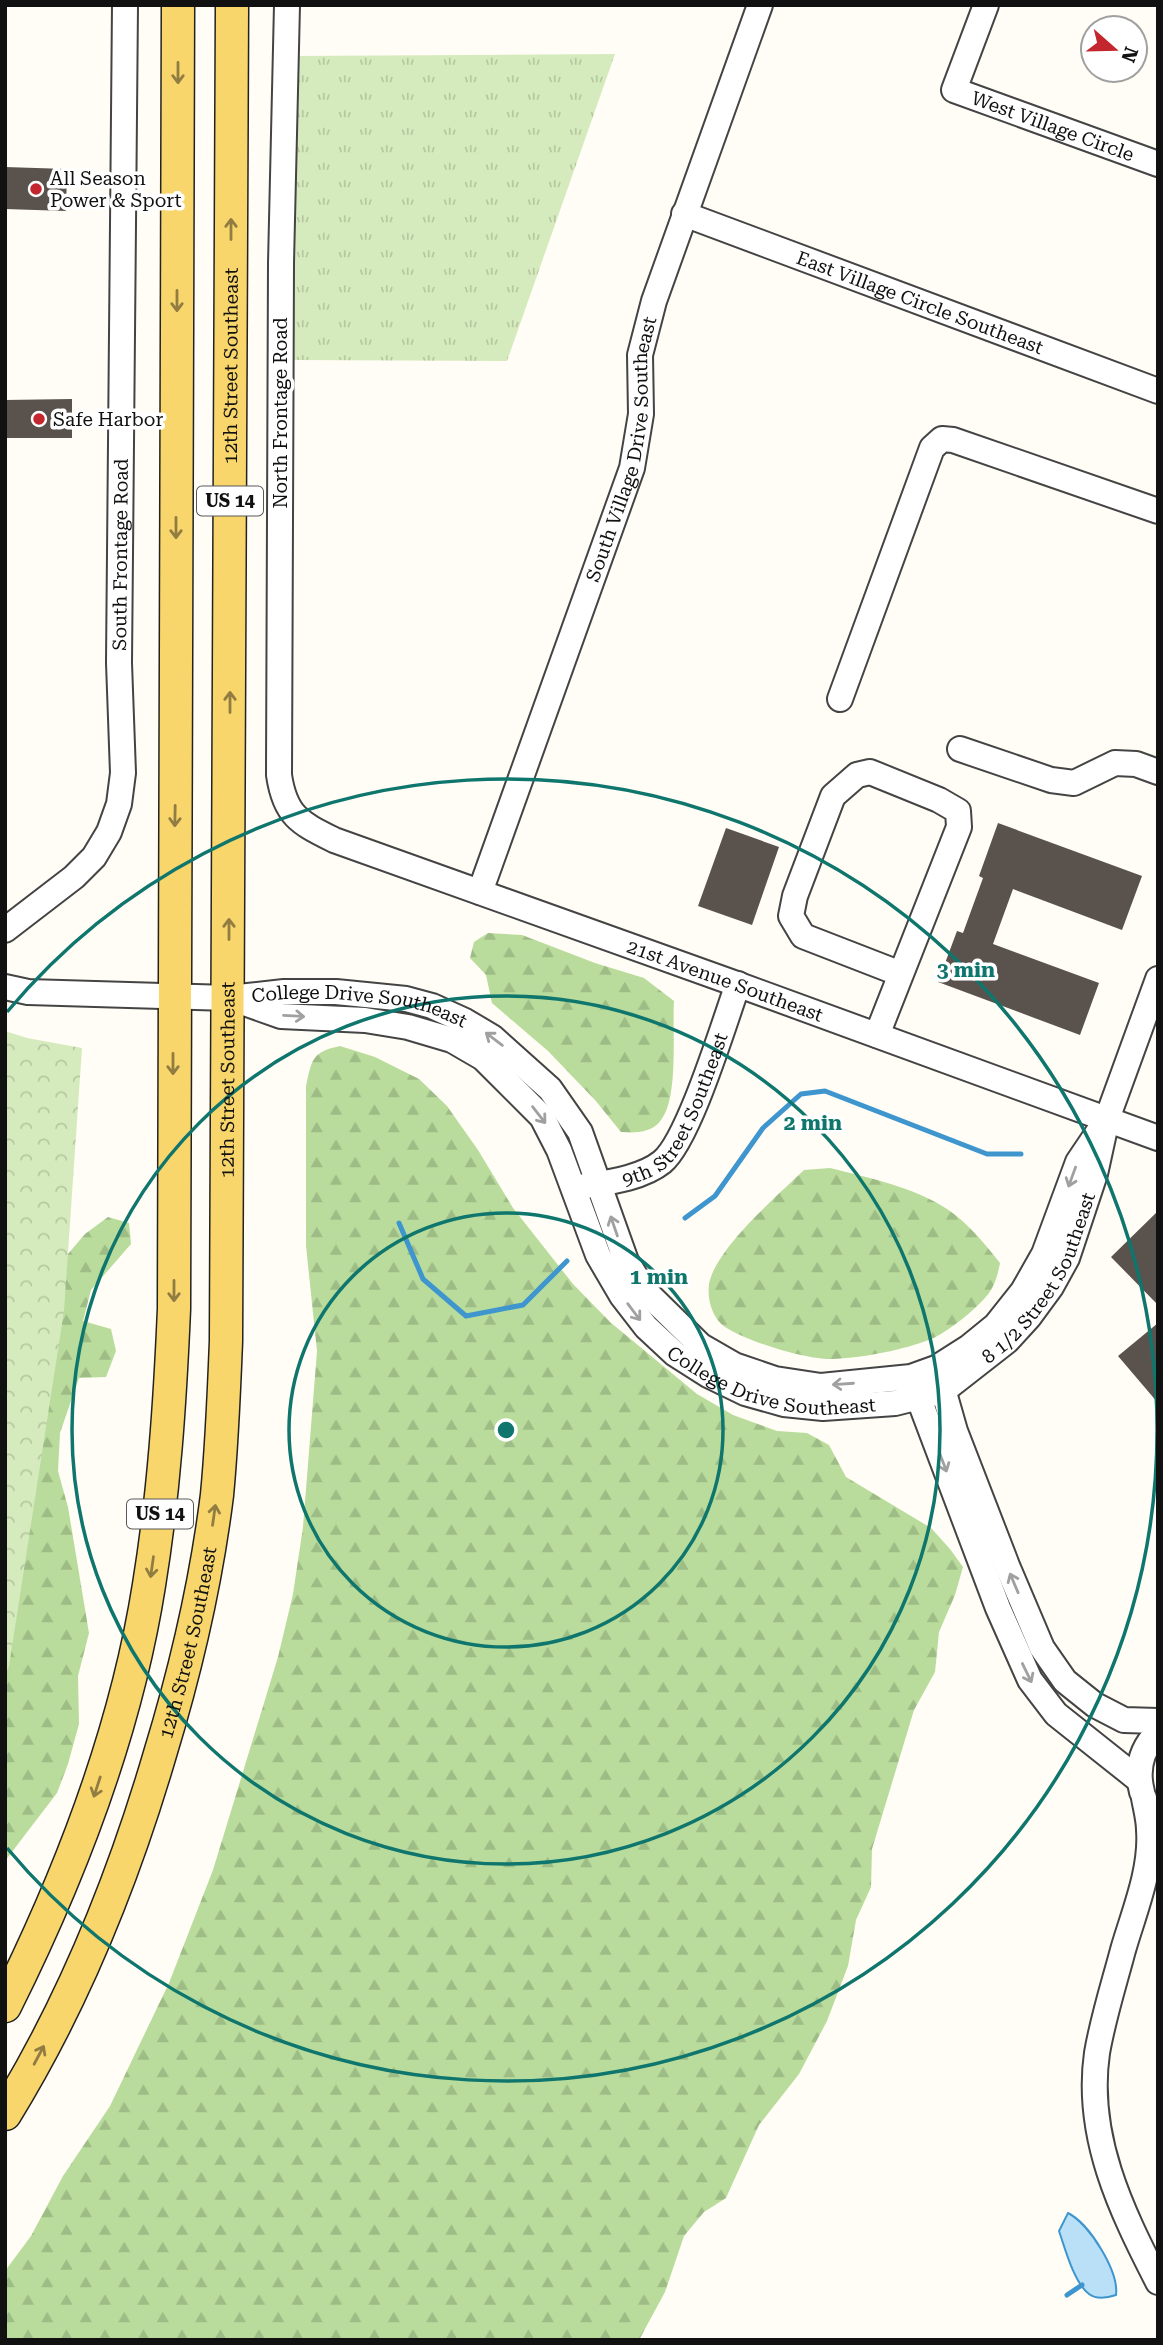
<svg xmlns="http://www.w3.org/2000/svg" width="1163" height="2345" viewBox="0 0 1163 2345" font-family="'Roboto Serif',serif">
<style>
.grass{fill:url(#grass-tufts)}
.forest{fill:url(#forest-firs)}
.park{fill:url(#park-crowns)}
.water{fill:#b9e0f7;stroke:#3f96cf;stroke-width:2}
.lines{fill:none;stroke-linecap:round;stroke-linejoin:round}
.stream{stroke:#3f96cf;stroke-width:5}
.building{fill:#5a524d}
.minor-casing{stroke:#444;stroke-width:28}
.major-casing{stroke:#222;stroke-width:35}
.minor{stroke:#fff;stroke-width:24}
.major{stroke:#f9d66b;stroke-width:32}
.oneway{stroke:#917d42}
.oneway2{stroke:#a0a0a0}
.ring{fill:none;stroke:#0f766e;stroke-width:3.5}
.poi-dot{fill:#c4262e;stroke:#fff;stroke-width:2.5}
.labels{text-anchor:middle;stroke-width:7;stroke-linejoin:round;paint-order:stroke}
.shield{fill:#fff;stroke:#585858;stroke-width:2}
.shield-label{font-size:18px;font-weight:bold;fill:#111}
.street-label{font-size:19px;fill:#111;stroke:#fff}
.poi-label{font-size:19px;fill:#111;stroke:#fff;text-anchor:start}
.centre{fill:#0f766e;stroke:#fff;stroke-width:3.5}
.ring-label{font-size:21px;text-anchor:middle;font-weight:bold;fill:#0f766e;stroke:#fff;stroke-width:7;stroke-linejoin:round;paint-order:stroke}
</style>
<defs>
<pattern id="grass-tufts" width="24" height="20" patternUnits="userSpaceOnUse" patternTransform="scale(1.75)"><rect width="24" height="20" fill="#d5ebbd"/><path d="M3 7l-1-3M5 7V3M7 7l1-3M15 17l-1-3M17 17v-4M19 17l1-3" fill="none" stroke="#b6c8a1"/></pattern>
<pattern id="forest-firs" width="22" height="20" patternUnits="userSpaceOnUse" patternTransform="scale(1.75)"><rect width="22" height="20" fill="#b9dc9c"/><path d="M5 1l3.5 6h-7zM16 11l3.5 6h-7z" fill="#9ebc85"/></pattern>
<pattern id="park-crowns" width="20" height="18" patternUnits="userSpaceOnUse" patternTransform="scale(1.75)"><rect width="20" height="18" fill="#d5ebbd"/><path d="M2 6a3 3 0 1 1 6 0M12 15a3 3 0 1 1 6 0" fill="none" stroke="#b6c8a1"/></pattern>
</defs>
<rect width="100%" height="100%" fill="#fffdf5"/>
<path class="grass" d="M615 54 507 361 294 360 293 56Z"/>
<path class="forest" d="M488 933 522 935 595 963 644 978 674 1001C672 1030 679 1097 661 1120 652 1133 635 1133 621 1132L595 1100 548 1051 492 1003 486 975 470 958 474 942Z
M340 1046 375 1057 419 1079 447 1106 478 1150 513 1208 573 1284 610 1322 697 1394 733 1415 777 1431 807 1433 829 1445 846 1477 931 1528 950 1549 963 1567 955 1595 939 1632 935 1672 914 1710 872 1849 871 1887 856 1920 848 1966 827 2021 799 2074 759 2125 726 2198 704 2212 684 2236 665 2292 639 2340H5V2271L31 2236 63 2176 110 2106 169 1983 213 1870 278 1657 293 1594 303 1527 317 1351 306 1246V1086C312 1059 312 1052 340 1046Z
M830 1168C869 1178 914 1187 947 1209 968 1223 984 1243 1000 1263 998 1273 996 1283 989 1293 980 1306 947 1333 931 1339 904 1350 861 1358 832 1359 806 1360 746 1341 725 1327 712 1318 707 1299 709 1284 716 1248 777 1196 804 1170Z
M108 1217 129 1223 131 1244 91 1290 83 1321 111 1329 116 1351 106 1377 79 1378 60 1433 58 1471 68 1507 89 1633 78 1676 79 1724 68 1764 57 1793 5 1861V1481L62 1261 85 1234Z"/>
<path class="park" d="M5 1031 27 1038 82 1048 64 1311 9 1666 5 1676Z"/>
<path class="water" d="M1068 2213C1090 2224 1119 2272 1116 2295 1107 2298 1097 2300 1089 2294 1074 2283 1065 2248 1059 2231Z"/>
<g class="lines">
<path class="stream" d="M685 1218 715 1196 763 1128 801 1094 825 1091 987 1154H1021
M399 1223 423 1279 466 1316 523 1305 567 1261
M1067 2295 1082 2285"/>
</g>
<path class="building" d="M5 167 67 169 66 211 5 209Z
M72 399V438H5V400Z
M998 823 1142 876 1122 930 1013 889 993 944 1099 983 1080 1035 938 982 957 931 963 933 983 878 979 876Z
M726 828 779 847 752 925 698 906Z
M1158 1211V1305L1111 1257Z
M1158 1323V1403L1118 1356Z"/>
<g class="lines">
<defs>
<g id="minor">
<path id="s1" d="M287 5 281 263 279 775C285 816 300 823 334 840L731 982 1158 1138"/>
<path id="s2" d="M986 5 954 90 1158 164"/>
<path id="s3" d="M684 214 1158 391"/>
<path d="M840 699 932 448 942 439 953 440 1158 511"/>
<path d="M960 749 1051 780 1074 783 1115 763 1136 764 1158 772"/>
<path id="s4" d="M480 892 632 468 641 414 640 355 654 301 760 5"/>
<path id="s5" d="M5 930 74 877 94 857 109 832 119 804 123 773 119 663 125 5"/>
<path id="s6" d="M5 987 28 992 229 998 284 992H336L406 999 432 1006 465 1021 492 1037 550 1089 580 1132 626 1261 645 1291 701 1346 734 1365 775 1379 821 1386 911 1377 936 1368 969 1347 996 1325 1023 1291 1044 1254 1078 1162 1107 1119"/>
<path id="s7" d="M236 1000 281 1016 365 1020 408 1027 452 1040 483 1058 542 1117 559 1150 598 1255 622 1296 646 1327 675 1354 708 1375 745 1393 784 1404 823 1408 895 1403 943 1391 1007 1341 1029 1317 1051 1287 1067 1258 1095 1174 1107 1119 1158 979"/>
<path d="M877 1035 959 827 958 811 939 800 870 772 857 775 833 796 795 896 791 916 803 936 901 974"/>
<path id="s8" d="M585 1186C610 1182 642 1178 662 1162 689 1140 724 1023 738 984"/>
<path d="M939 1375 955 1431 1008 1568 1042 1648 1065 1681 1095 1705 1124 1720 1158 1721"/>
<path d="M913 1383 998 1608 1030 1680 1056 1714 1139 1780"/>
<path d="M1142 1792C1136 1769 1141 1749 1158 1732"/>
<path d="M1144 1798C1146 1809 1149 1820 1149 1830 1152 1870 1134 1912 1123 1950 1114 1984 1103 2018 1097 2053 1085 2136 1121 2210 1158 2282"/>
</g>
<g id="major">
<path d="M5 2006C71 1874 126 1731 149 1585 164 1493 170 1402 174 1309L178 5"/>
<path id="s9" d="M5 2114C74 2002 123 1880 160 1754 186 1669 206 1583 217 1495 222 1444 224 1392 226 1341L232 5"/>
</g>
</defs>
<use href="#minor" class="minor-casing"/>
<use href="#major" class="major-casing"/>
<use href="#minor" class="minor"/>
<use href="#major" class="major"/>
</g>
<defs><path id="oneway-shaft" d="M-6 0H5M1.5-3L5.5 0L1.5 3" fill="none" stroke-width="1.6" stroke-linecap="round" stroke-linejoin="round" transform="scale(1.75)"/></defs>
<g class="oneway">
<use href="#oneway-shaft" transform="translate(178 73) rotate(90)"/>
<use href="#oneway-shaft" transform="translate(231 229) rotate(-90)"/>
<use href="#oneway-shaft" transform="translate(177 301) rotate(90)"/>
<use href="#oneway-shaft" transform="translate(176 528) rotate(90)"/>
<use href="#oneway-shaft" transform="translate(230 702) rotate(-90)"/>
<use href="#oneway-shaft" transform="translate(175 816) rotate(91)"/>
<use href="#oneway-shaft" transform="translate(229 929) rotate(-90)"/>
<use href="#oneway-shaft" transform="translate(173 1064) rotate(90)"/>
<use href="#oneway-shaft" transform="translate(174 1291) rotate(90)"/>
<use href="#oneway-shaft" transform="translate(214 1515) rotate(-82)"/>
<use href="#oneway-shaft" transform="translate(152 1567) rotate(98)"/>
<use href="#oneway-shaft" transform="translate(97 1787) rotate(108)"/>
<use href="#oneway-shaft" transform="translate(39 2055) rotate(-62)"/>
</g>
<g class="oneway2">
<use href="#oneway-shaft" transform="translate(294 1016) rotate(3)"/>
<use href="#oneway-shaft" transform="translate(494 1039) rotate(-143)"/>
<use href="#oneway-shaft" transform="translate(539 1115) rotate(52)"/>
<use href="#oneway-shaft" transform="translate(1072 1177) rotate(110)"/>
<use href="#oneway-shaft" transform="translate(614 1226) rotate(-109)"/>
<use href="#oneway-shaft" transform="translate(634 1312) rotate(53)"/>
<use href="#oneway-shaft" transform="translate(843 1384) rotate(176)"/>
<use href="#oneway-shaft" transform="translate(943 1462) rotate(69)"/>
<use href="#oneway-shaft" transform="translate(1014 1583) rotate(-113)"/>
<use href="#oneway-shaft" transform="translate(1027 1673) rotate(64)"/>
</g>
<g class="ring">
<circle cx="506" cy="1430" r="217"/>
<circle cx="506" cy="1430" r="434"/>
<path d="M7 1012A651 651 0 1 1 7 1848"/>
</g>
<g class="poi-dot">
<circle cx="36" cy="189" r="7"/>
<circle cx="39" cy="419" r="7"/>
</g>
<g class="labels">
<g class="shield">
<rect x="197" y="486.5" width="66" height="29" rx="5"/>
<rect x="127" y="1499.5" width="66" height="29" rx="5"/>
</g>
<g class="shield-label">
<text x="230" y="507">US 14</text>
<text x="160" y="1520">US 14</text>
</g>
<g class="street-label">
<text dy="7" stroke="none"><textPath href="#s2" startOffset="196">West Village Circle</textPath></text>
<text dy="7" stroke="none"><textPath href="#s3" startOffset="252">East Village Circle Southeast</textPath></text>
<text dy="7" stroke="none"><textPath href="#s9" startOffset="1788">12th Street Southeast</textPath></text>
<text transform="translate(280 413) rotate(-90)" y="7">North Frontage Road</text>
<text dy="7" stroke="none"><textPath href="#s4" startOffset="467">South Village Drive Southeast</textPath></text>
<text dy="7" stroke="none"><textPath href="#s5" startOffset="424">South Frontage Road</textPath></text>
<text dy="7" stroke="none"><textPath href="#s1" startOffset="1276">21st Avenue Southeast</textPath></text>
<text dy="7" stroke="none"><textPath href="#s6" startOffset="357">College Drive Southeast</textPath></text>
<text dy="7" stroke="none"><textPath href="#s9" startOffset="1074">12th Street Southeast</textPath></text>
<text dy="7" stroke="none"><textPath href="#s8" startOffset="131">9th Street Southeast</textPath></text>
<text dy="7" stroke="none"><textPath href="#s7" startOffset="1050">8 1/2 Street Southeast</textPath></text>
<text dy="7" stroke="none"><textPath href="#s7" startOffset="719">College Drive Southeast</textPath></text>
<text dy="7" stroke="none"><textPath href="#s9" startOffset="508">12th Street Southeast</textPath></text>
</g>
<g class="poi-label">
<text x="50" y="185">All Season<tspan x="50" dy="22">Power &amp; Sport</tspan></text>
<text x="53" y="426">Safe Harbor</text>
</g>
</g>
<circle cx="506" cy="1430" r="10" class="centre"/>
<g class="ring-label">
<text x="966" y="977">3 min</text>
<text x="813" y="1130">2 min</text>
<text x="659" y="1284">1 min</text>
</g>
<rect width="1163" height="2345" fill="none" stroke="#111111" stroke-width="14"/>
<g transform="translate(1114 49) rotate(110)"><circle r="33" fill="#ffffff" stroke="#a0a0a0" stroke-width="2"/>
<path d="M0-5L12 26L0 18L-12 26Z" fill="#c4262e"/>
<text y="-10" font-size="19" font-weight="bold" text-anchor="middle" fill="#111111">N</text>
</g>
</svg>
